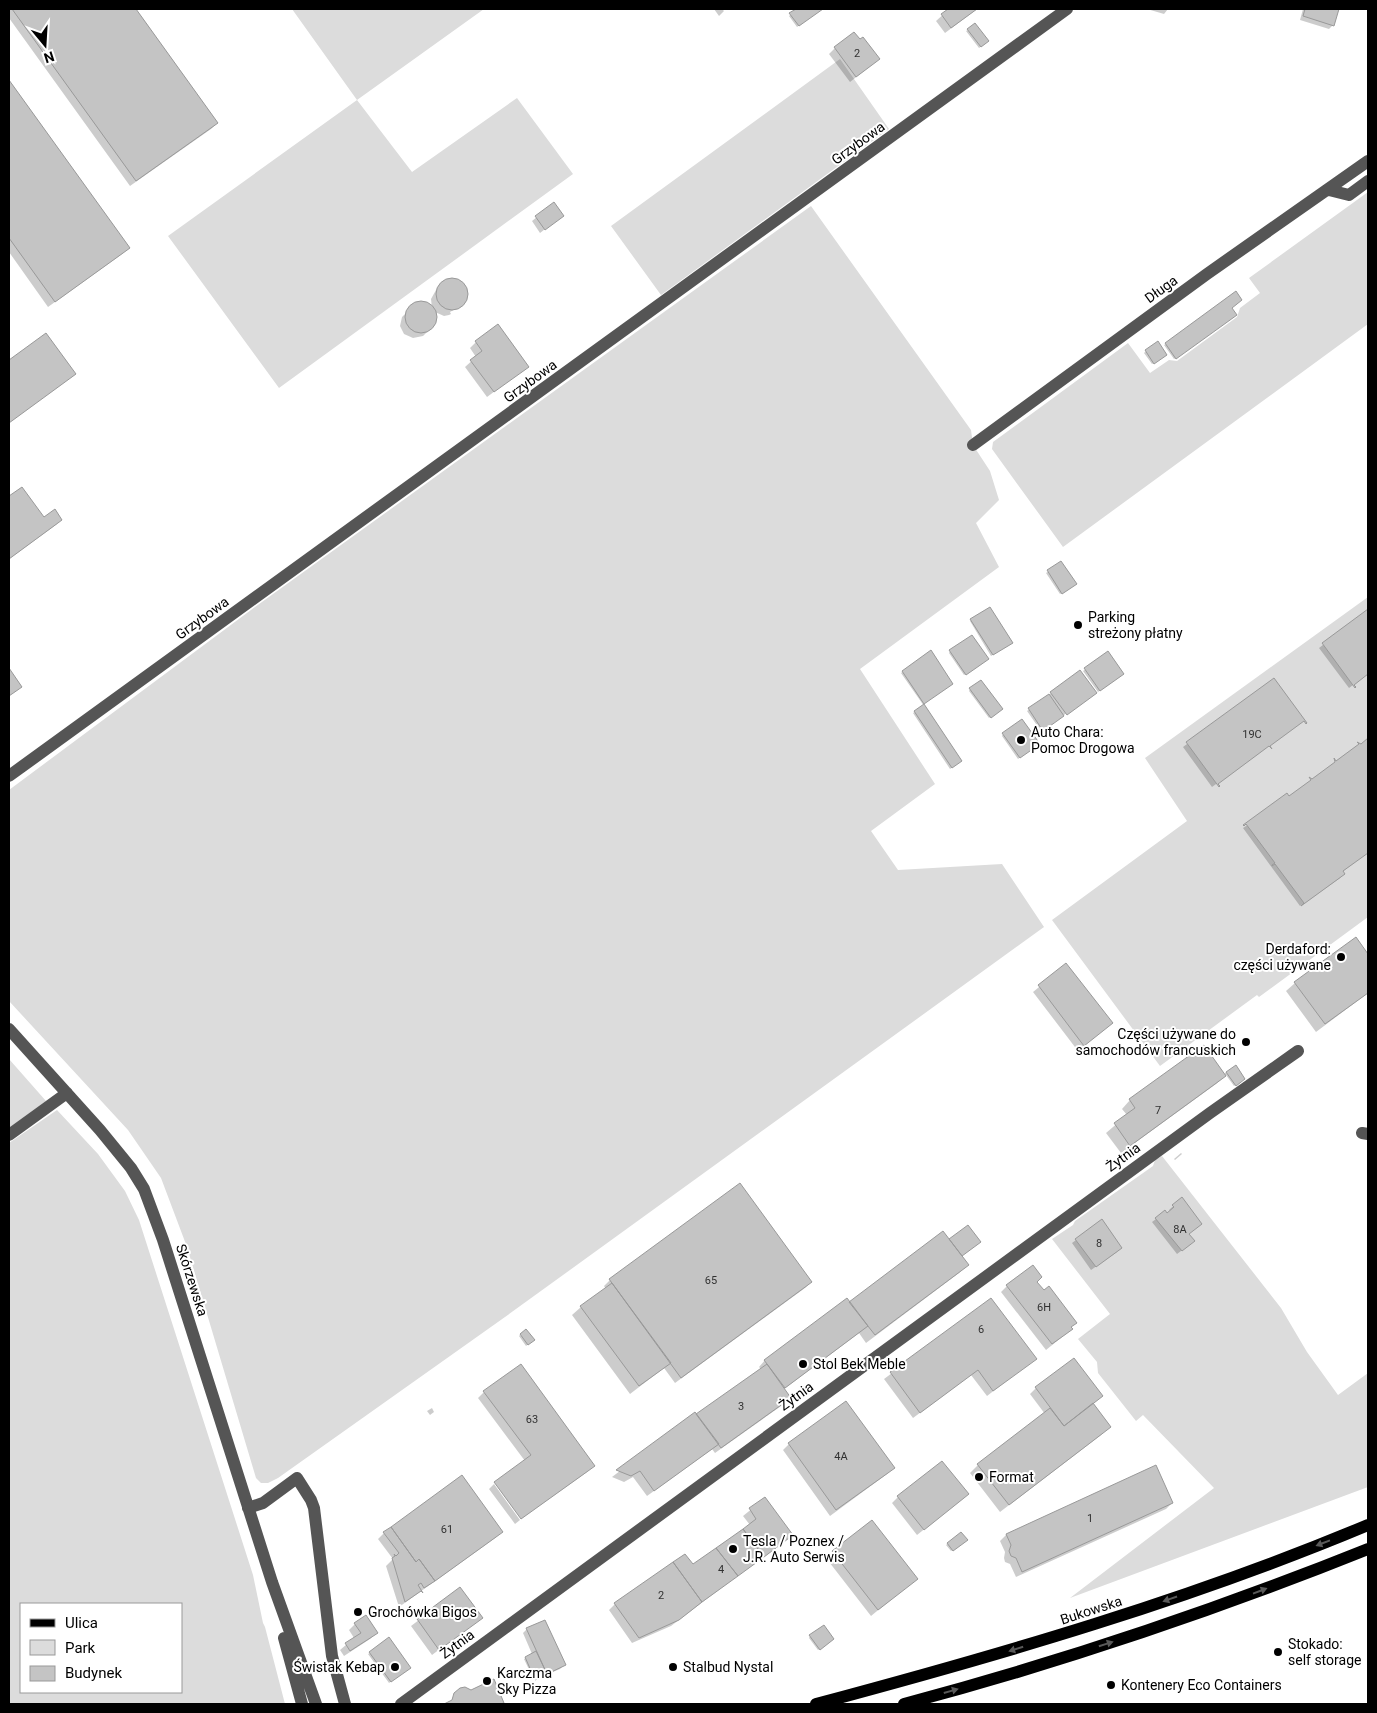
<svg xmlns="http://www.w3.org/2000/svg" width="1377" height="1713" viewBox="0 0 1377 1713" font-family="Roboto,sans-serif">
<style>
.green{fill:#dcdcdc;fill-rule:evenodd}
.shadow{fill:#0003}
.building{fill:#c4c4c4;stroke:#999}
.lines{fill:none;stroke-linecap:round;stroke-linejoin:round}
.minor{stroke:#555;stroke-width:12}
.major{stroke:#000;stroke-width:12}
.oneway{fill:#595959}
.poi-dot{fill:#000;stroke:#fff;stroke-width:2}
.labels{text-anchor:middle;stroke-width:4;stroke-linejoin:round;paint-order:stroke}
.number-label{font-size:11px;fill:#313131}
.street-label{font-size:14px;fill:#000;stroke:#fff}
.poi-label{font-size:14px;fill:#000;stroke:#fff;text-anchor:start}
</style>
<rect width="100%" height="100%" fill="#fff"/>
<path class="green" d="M292 9H484L357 100 412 172 517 98 573 174 279 388 168 236 357 100Z
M840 59 889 129 661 295 611 226Z
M1368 192V324L1063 547 992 449 993 442 1128 343 1150 373 1169 360 1177 361 1237 317 1240 308 1260 293 1249 278Z
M811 206 971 430 973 445 990 471 999 500 976 523 999 567 860 669 935 784 871 831 898 870 1002 864 1044 927 505 1317 278 1478 268 1483H261L256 1478 187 1247 161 1178 128 1130 9 1001V790L255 607Z
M1368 597V917L1259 997 1257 995 1160 1066 1052 920 1187 821 1145 758Z
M9 1059 46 1101 9 1128Z
M57 1110 98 1154 125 1191 139 1220 253 1575 263 1623 265 1627 285 1704H9V1143ZM21 1604H181V1692H21Z
M1162 1156 1281 1308 1307 1352 1338 1395 1368 1373V1487L1070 1598 1214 1488 1143 1415 1136 1421 1098 1373 1097 1362 1078 1339 1110 1314 1052 1239 1073 1225 1075 1221 1153 1166 1155 1160Z"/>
<path class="shadow" d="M9 9H135L217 123 211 129 130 186 9 18Z
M714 9H722L724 11 719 16Z
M798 9H821L797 27 789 16Z
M945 9H977L945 33 936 21 947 11Z
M1147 9H1168L1164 14Z
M1303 9H1338L1333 25 1329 29 1300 20Z
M968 30 986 43 979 48 966 31Z
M835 48 879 59 850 82 829 54Z
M9 84 128 248 122 254 48 307 9 252Z
M553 204 558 219 540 233 532 221Z
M456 280 464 285 467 294 464 304 450 312 451 314 449 315 444 316 435 312 436 317 433 326 423 336 413 338 404 334 400 326 402 317 416 303H425L432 308 431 299 436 290 447 281Z
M1231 308 1234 316 1174 359 1164 345Z
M46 334 71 377 9 422V361Z
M476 342 521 372 487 397 465 367 476 357 470 348Z
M1146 351 1164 356 1152 364 1144 353Z
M21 488 43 518 57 524 9 559V498Z
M1061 562 1074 585 1060 594 1046 573Z
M1368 610V674L1349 688 1319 648Z
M971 620 1010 644 991 656 970 621Z
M950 651 985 660 964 675 949 653Z
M930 652 950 685 923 704 961 761 950 769 913 713 924 706 901 673Z
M1108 653 1121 676 1098 692 1083 671Z
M1273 680 1299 724 1212 787 1183 747Z
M970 689 1000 710 989 718 969 691Z
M1051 693 1094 694 1041 731 1027 711Z
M1003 734 1037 745 1018 759 1002 736Z
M1368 740V852L1342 872 1340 878 1300 906 1243 828 1288 798Z
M1356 939 1368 956V993L1316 1032 1286 991 1295 983Z
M1066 965 1111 1023 1078 1051 1033 992Z
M1226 1072 1242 1080 1234 1086 1226 1075 1216 1084 1121 1153 1106 1133 1127 1115 1122 1109 1130 1100 1224 1075Z
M1181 1153 1182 1154 1175 1160 1174 1159Z
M1181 1199 1189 1245 1177 1254 1152 1222 1156 1219 1170 1211 1169 1210Z
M1076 1240 1117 1252 1091 1270 1072 1243Z
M961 1257 967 1265 959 1273 866 1343 859 1333 784 1389 790 1398 784 1404 715 1453 712 1449 647 1496 633 1477 624 1482 612 1477 695 1414 696 1416 761 1369 759 1367 765 1360 849 1303Z
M610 1280 811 1282 805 1288 675 1383 664 1368 630 1394 572 1315 581 1307 606 1289 604 1286Z
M1036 1282 1072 1329 1046 1350 1001 1292 1007 1286Z
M991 1299 1035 1359 987 1396 971 1375 913 1418 884 1379Z
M520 1335 531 1342 526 1346 519 1336Z
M1036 1388 1092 1404 1109 1426 1101 1435 1000 1512 970 1473 978 1465 1045 1414 1030 1394Z
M484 1392 587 1472 522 1518 496 1482 525 1461 478 1398Z
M432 1408 434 1412 430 1415 427 1411Z
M789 1444 893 1468 887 1474 830 1516 783 1450Z
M494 1484 520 1520 515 1524 489 1489Z
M898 1497 961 1500 917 1535 892 1503Z
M764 1499 791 1535 671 1626 632 1643 609 1610 615 1604 692 1566 750 1525 743 1516Z
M1172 1503 1166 1509 1016 1577 1010 1564 1005 1562 1004 1558 1005 1552 1000 1541 1006 1535Z
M871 1521 916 1579 871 1616 826 1558Z
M501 1532 495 1538 399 1607 386 1566 393 1559 378 1539 384 1533Z
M961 1533 965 1541 951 1551 946 1545Z
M460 1589 481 1618 432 1655 411 1626Z
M355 1624 376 1633 370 1639 344 1656 340 1650 354 1638 349 1630Z
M527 1629 564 1665 560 1669 534 1680 524 1659 532 1654 523 1633Z
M810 1636 831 1641 818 1650 809 1638Z
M370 1653 408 1669 389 1683 368 1654Z"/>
<path class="building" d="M12 9H136L218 123 136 181Z
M796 9H823L799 26 789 13Z
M948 9H977L951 28 941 14Z
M1305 9H1339L1334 26 1303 16Z
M975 23 989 41 981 47 967 29Z
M854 32 860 39 863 37 880 59 856 77 834 47Z
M9 80 130 248 55 302 9 238Z
M554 202 564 216 545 230 535 216Z
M436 294a16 16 0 1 1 32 0a16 16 0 1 1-32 0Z
M1236 291 1242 300 1232 308 1237 315 1176 359 1165 343Z
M405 317a16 16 0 1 1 32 0a16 16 0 1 1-32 0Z
M498 324 529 367 494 392 470 360 482 351 475 341Z
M46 333 76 374 9 423V360Z
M1158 341 1167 355 1154 364 1145 350Z
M22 487 44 517 55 509 62 520 9 559V496Z
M1061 561 1077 584 1062 594 1047 570Z
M990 607 1013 643 993 655 970 619Z
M1368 609V674L1354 685 1356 687 1355 688 1322 643Z
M972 635 989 659 966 675 949 650Z
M931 650 953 684 924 704 902 671Z
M1108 651 1124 674 1100 691 1084 668Z
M9 668 22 687 9 696Z
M1080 670 1097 693 1067 715 1050 692Z
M1274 678 1307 723 1306 724 1304 721 1270 746 1272 749 1269 746 1218 784 1220 786 1219 787 1186 742Z
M981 680 1003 709 991 718 969 688Z
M1049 694 1064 716 1043 731 1028 708Z
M924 704 962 761 952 768 914 711Z
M1022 719 1040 744 1020 758 1002 733Z
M1368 738V853L1343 871 1345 874 1301 906 1304 903 1275 864 1272 866V865L1275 863 1246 824 1244 826 1243 825 1287 793 1289 796 1311 780 1309 777 1312 779 1335 762 1334 758 1336 761 1359 744 1357 742 1361 744Z
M1356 937 1368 954V993L1325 1024 1294 982Z
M1066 963 1113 1023 1084 1046 1038 985Z
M1204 1045 1226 1076 1130 1146 1114 1123 1135 1108 1129 1099Z
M1236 1065 1245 1079 1236 1086 1226 1072Z
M740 1183 812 1282 681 1378 609 1279Z
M1182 1197 1202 1224 1189 1234 1195 1241 1182 1251 1155 1218 1165 1210 1167 1213 1174 1207 1172 1205Z
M1102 1219 1122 1248 1096 1267 1075 1239Z
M968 1225 981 1242 962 1256 949 1239Z
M943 1231 969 1265 875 1335 849 1302Z
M1033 1265 1042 1277 1037 1282 1044 1290 1049 1286 1077 1323 1071 1327 1073 1329 1052 1344 1006 1285Z
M612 1283 671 1363 639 1386 580 1306Z
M847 1298 868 1326 785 1388 764 1360Z
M991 1298 1037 1359 993 1391 978 1370 920 1413 890 1372Z
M526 1329 535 1340 528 1345 520 1334Z
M1074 1358 1103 1396 1064 1426 1035 1387Z
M521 1364 595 1466 521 1519 494 1482 531 1455 483 1391Z
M767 1364 791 1398 721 1448 696 1414Z
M846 1401 895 1468 836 1510 788 1443Z
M1093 1403 1111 1427 1009 1505 977 1464 1050 1408 1064 1426Z
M695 1412 719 1444 654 1491 640 1471 631 1476 616 1470Z
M942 1461 969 1494 924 1530 897 1496Z
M1156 1465 1173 1503 1022 1572 1016 1558 1011 1556 1009 1551 1011 1545 1006 1534Z
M462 1475 503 1532 435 1581 419 1559 416 1562 391 1527Z
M765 1497 793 1535 764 1557 743 1529 756 1519 749 1508Z
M872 1520 918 1579 878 1610 832 1551Z
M391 1527 416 1562 419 1559 435 1581 424 1588 421 1583 418 1585 423 1593 421 1591 405 1602 392 1558 395 1556 394 1554 396 1556 399 1553 383 1532Z
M743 1529 764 1557 738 1576 716 1548Z
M961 1532 968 1540 953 1551 947 1543Z
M716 1548 738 1576 702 1602 673 1562 685 1554 693 1564Z
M673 1562 702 1602 679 1620 639 1638 614 1603Z
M460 1587 483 1618 439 1650 417 1619Z
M366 1615 378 1633 350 1651 345 1643 361 1633 354 1623Z
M545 1620 566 1665 547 1674 526 1628Z
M824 1625 834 1639 820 1650 809 1635Z
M389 1637 411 1668 391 1682 369 1652Z
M536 1651 547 1674 535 1680 525 1657Z
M494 1679 504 1703 500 1704H444L452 1700 454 1693 460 1688 465 1687 471 1690Z"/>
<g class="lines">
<path class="minor" d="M1329 190 1349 195 1368 181
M973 445 1207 274 1368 161
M9 776 1067 9
M9 1029 100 1130 131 1168 144 1189 163 1240 272 1582 316 1704
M1362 1133 1368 1134
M9 1135 67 1093
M248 1508 263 1503 297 1478 311 1500 314 1508 332 1656 345 1704
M284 1638 302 1704
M401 1704 1210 1113 1298 1051"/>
<path class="major" d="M816 1704C1003 1654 1189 1600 1368 1525
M904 1704C1062 1662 1216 1610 1368 1549"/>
</g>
<defs><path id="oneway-solid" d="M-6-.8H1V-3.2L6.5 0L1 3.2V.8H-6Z" transform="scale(1.25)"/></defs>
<g class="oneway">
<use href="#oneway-solid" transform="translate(1323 1543) rotate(159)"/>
<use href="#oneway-solid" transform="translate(1260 1591) rotate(-21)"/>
<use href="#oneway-solid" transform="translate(1170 1599) rotate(161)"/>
<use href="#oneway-solid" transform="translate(1106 1644) rotate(-18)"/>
<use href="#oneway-solid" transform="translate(1016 1649) rotate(163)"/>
<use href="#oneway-solid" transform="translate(951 1691) rotate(-16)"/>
</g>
<g class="poi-dot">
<circle cx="1078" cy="625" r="5"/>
<circle cx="1021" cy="740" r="5"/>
<circle cx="1341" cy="957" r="5"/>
<circle cx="1246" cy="1042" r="5"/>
<circle cx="803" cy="1364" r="5"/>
<circle cx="979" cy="1477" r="5"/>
<circle cx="733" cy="1549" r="5"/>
<circle cx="358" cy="1612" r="5"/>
<circle cx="1278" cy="1652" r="5"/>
<circle cx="395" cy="1667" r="5"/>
<circle cx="673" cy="1667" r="5"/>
<circle cx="487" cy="1681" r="5"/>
<circle cx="1111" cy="1685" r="5"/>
</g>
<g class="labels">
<g class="number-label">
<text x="857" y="57">2</text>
<text x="1252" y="738">19C</text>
<text x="1158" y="1114">7</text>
<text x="1180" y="1233">8A</text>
<text x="1099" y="1247">8</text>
<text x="711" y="1284">65</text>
<text x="1044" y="1311">6H</text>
<text x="981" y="1333">6</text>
<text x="741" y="1410">3</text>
<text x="532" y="1423">63</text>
<text x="841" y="1460">4A</text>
<text x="1090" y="1522">1</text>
<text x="447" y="1533">61</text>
<text x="721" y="1573">4</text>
<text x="661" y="1599">2</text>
</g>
<g class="street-label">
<text transform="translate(858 143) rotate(-36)" y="5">Grzybowa</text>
<text transform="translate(1161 289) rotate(-36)" y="5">Długa</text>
<text transform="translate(530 381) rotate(-36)" y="5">Grzybowa</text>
<text transform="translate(202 618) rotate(-36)" y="5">Grzybowa</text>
<text transform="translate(1123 1157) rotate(-36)" y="5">Żytnia</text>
<text transform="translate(192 1280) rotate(72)" y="5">Skórzewska</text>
<text transform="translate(796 1396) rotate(-36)" y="5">Żytnia</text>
<text transform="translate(1091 1610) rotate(-18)" y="5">Bukowska</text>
<text transform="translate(457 1644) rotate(-36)" y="5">Żytnia</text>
</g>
<g class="poi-label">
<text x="1088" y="622">Parking<tspan x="1088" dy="16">streżony płatny</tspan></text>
<text x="1031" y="737">Auto Chara:<tspan x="1031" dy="16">Pomoc Drogowa</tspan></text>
<text x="1331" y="954" text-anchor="end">Derdaford:<tspan x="1331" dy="16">części używane</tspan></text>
<text x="1236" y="1039" text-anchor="end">Części używane do<tspan x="1236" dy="16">samochodów francuskich</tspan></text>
<text x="813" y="1369">Stol Bek Meble</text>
<text x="989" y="1482">Format</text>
<text x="743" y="1546">Tesla / Poznex /<tspan x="743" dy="16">J.R. Auto Serwis</tspan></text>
<text x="368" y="1617">Grochówka Bigos</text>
<text x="1288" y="1649">Stokado:<tspan x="1288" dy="16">self storage</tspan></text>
<text x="385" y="1672" text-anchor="end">Świstak Kebap</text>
<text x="683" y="1672">Stalbud Nystal</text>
<text x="497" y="1678">Karczma<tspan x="497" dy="16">Sky Pizza</tspan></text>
<text x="1121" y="1690">Kontenery Eco Containers</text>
</g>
</g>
<rect width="1377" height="1713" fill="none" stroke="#000000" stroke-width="20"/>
<rect x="20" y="1603" width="162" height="90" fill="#ffffff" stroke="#999999"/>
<rect x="30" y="1619" width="25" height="8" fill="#000000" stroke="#999999"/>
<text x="65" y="1628" font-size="15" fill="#000000">Ulica</text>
<rect x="30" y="1640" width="25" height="15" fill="#dcdcdc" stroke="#999999"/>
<text x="65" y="1653" font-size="15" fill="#000000">Park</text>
<rect x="30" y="1666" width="25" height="15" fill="#c4c4c4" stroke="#999999"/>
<text x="65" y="1678" font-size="15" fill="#000000">Budynek</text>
<g transform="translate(45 45) rotate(162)" stroke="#ffffff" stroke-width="4" paint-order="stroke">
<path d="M0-4L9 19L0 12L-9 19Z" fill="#000000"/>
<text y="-8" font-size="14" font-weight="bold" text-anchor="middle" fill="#000000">N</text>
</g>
</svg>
